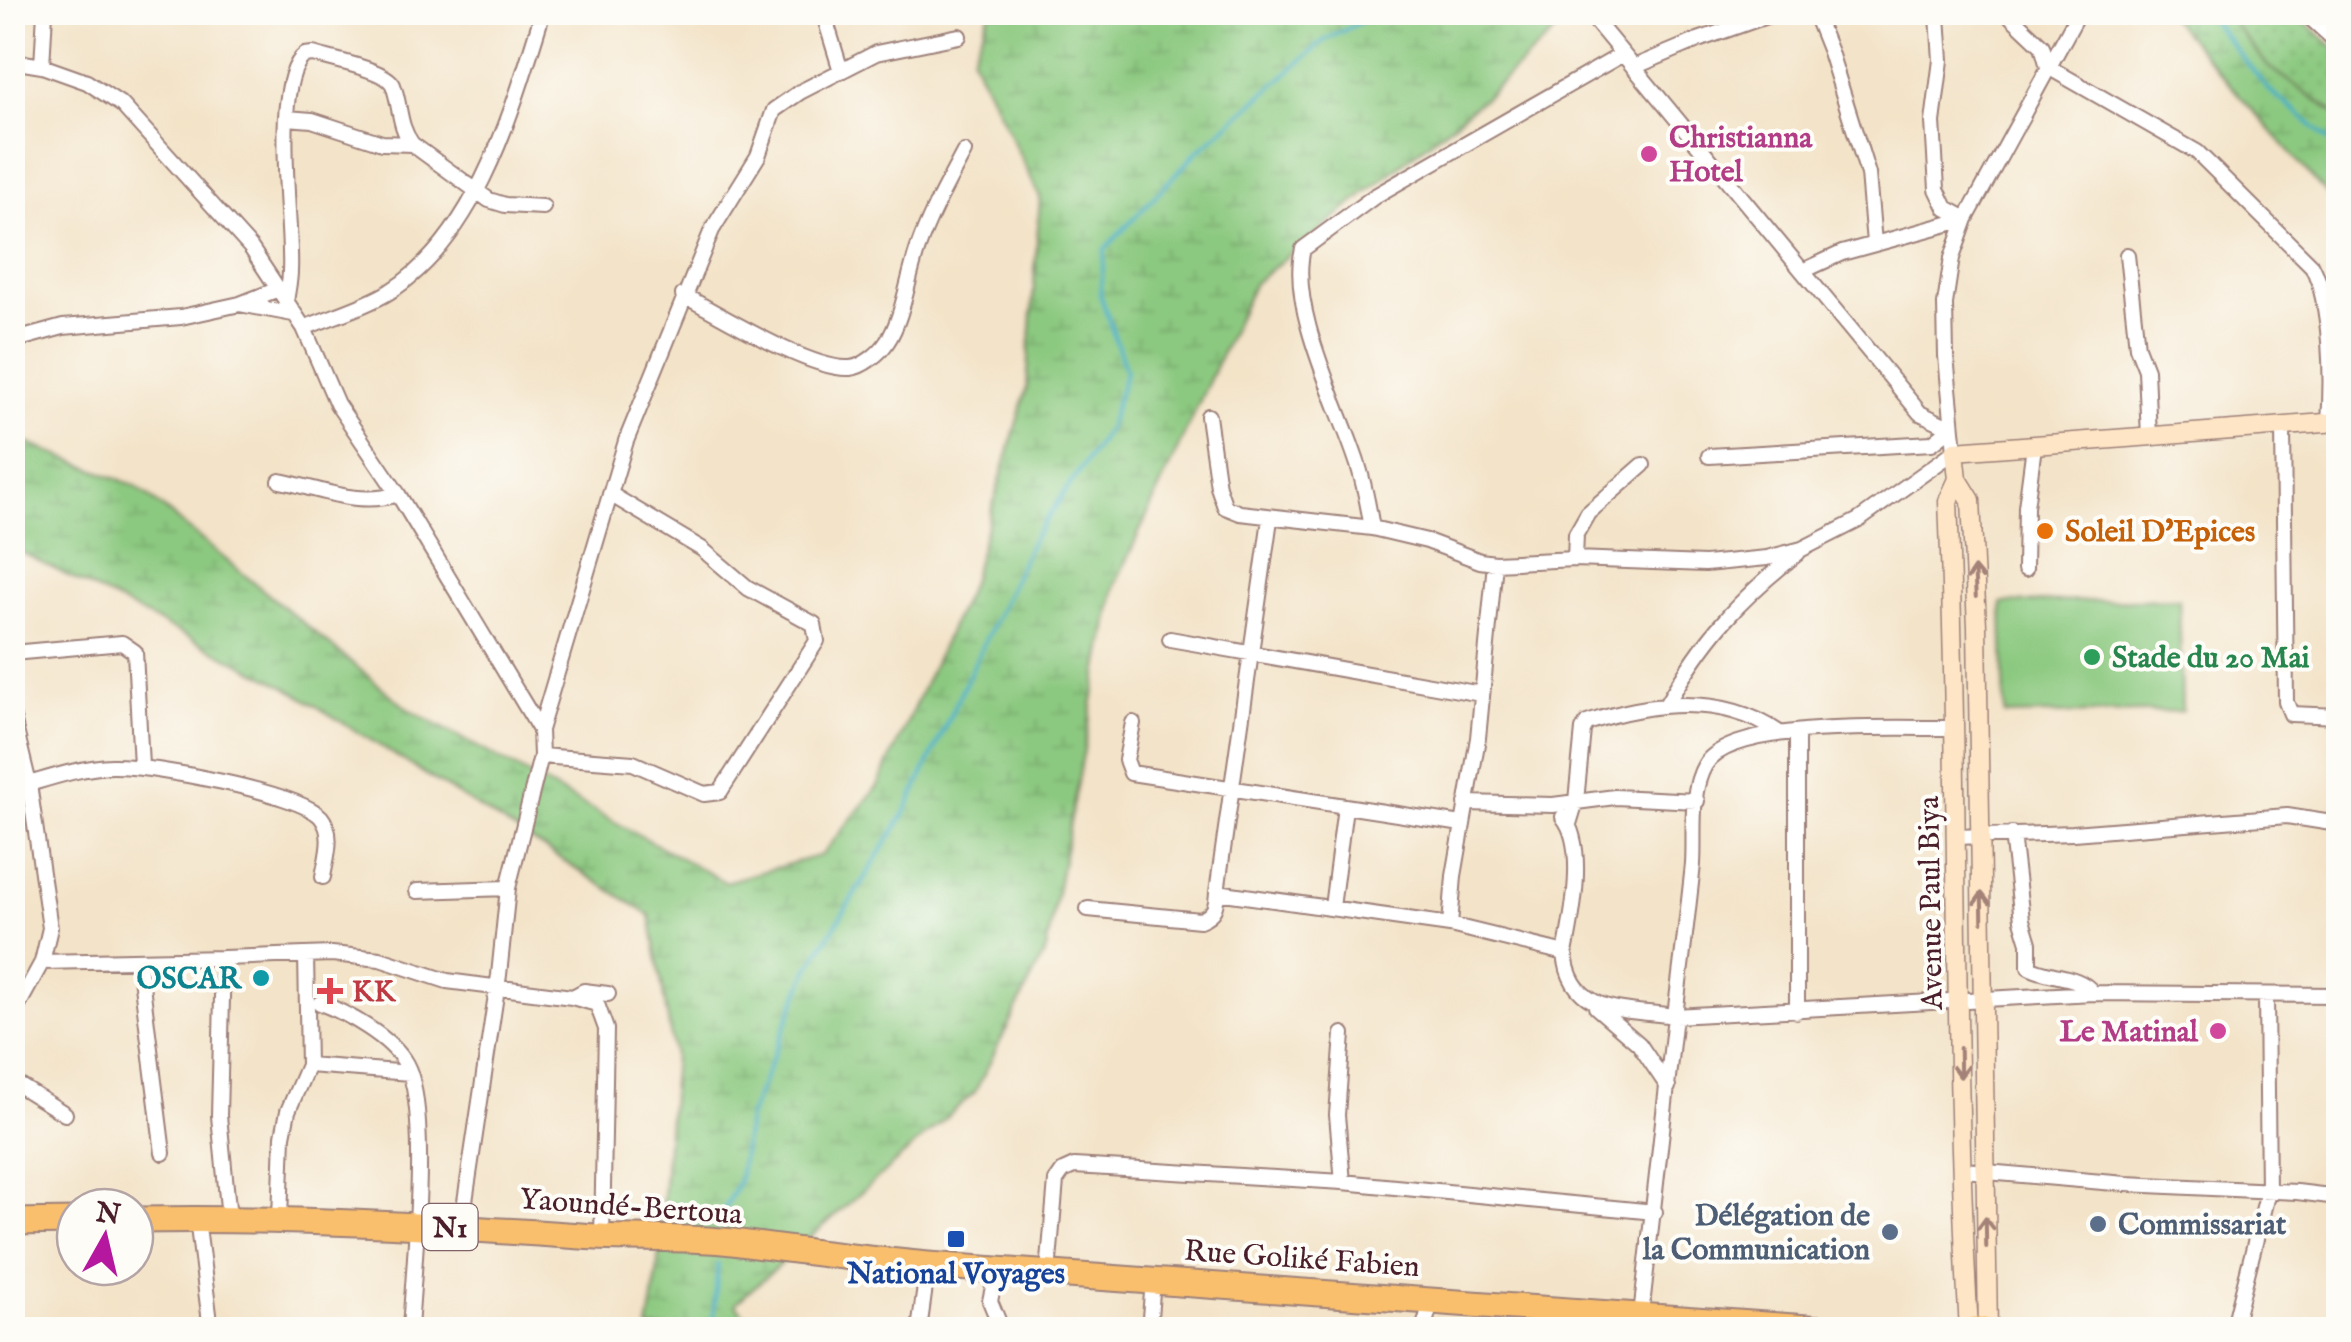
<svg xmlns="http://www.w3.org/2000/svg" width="2351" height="1342" viewBox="0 0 2351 1342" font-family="'IM FELL English',serif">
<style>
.wetland{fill:url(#wetland-marsh);stroke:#6b7456;stroke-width:2.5}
.park{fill:url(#park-dots);stroke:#6b7456;stroke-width:2.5}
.pitch{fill:#8cc980;stroke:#6b7456;stroke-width:2.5}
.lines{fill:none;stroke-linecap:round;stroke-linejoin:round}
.stream{stroke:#47afc6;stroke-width:4}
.street-casing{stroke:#9e817a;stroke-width:18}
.secondary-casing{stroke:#9e817a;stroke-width:21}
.highway-casing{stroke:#9e817a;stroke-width:29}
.street{stroke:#fff;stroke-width:14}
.secondary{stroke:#fde5c5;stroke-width:18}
.highway{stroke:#f9bf6d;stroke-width:25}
.oneway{stroke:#a48278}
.hotel-dot{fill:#d1479c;stroke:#fdfcf7;stroke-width:4}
.food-dot{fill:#e8710a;stroke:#fdfcf7;stroke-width:4}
.leisure-dot{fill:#2e9e5b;stroke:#fdfcf7;stroke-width:4}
.culture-dot{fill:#0f9aa8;stroke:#fdfcf7;stroke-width:4}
.health-dot{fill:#e0444e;stroke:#fdfcf7;stroke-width:4}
.service-dot{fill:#5c6f8a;stroke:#fdfcf7;stroke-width:4}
.transit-dot{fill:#1a4fb4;stroke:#fdfcf7;stroke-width:4}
.labels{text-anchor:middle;stroke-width:8;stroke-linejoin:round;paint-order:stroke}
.shield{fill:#fdfcf7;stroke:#806168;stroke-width:2.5}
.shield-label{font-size:28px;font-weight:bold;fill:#4a1f2b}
.hotel-label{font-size:30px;font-weight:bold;fill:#b23c85;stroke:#fdfcf7;text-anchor:start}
.food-label{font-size:30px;font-weight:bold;fill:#c56008;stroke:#fdfcf7;text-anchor:start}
.leisure-label{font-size:30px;font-weight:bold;fill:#27864d;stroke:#fdfcf7;text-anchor:start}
.street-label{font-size:30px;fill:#4a1f2b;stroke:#fdfcf7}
.culture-label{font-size:30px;font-weight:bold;fill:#0d838f;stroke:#fdfcf7;text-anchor:end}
.health-label{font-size:30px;font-weight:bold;fill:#be3a42;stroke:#fdfcf7;text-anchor:start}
.service-label{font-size:30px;font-weight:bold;fill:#4e5e75;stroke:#fdfcf7;text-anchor:end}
.transit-label{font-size:30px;font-weight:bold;fill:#164399;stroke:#fdfcf7}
</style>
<defs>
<pattern id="wetland-marsh" width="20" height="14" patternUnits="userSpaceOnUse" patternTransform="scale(2.5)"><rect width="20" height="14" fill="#8cc980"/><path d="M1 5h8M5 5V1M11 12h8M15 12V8" fill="none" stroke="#7aac6f"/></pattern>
<pattern id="park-dots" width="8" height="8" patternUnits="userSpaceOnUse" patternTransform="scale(2.5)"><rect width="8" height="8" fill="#8cc980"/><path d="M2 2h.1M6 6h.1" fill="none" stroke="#7aac6f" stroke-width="1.8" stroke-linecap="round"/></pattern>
</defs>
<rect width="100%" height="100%" fill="#fdfcf7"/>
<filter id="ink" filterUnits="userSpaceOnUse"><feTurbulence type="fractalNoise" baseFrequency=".01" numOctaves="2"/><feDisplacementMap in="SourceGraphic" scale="20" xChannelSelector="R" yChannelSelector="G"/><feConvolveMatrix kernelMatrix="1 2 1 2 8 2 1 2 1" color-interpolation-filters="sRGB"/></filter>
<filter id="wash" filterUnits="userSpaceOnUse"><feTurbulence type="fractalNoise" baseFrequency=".0048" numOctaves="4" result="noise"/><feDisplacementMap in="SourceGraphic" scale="40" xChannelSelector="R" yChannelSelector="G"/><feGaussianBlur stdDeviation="2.25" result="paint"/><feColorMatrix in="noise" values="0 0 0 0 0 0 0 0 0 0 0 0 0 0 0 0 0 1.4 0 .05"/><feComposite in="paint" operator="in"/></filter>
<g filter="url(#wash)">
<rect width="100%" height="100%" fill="#f3e3c8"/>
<path class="wetland" d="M990 13H1575L1489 94 1254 283 1115 585 1046 950 975 1092 735 1304 757 1329H648L657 1274 674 1056 650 915 286 687 17 550 12 513V437L136 486 408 709 725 882 822 855 878 786 970 585 1027 387 1040 197 972 57Z
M2167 13H2226L2269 66 2338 115V207Z"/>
<path class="park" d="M2225 13H2294L2338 50V115L2268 66Z"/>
<path class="pitch" d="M2179 599 2182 711 2005 715 2002 603Z"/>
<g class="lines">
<path class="stream" d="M2205 12 2268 89 2338 147
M720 1227 722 1214 739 1180 748 1118 809 968 905 813 1031 542 1108 429 1126 371 1100 294 1105 249 1198 151 1325 40 1380 12
M712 1330 718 1264"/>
</g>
</g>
<g filter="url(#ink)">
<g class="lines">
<defs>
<path id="street" d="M823 12 841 71
M1588 12 1920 413 1951 428
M1814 12 1830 52 1868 174 1874 243
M1934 12 1938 16 1941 60 1933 122 1937 189 1946 208 1966 219
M2006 12 2042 46 2048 67 2197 152 2312 266C2332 304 2332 381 2329 423
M2304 12 2338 43
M12 61 42 66 87 82 122 105 251 248 304 328 337 404 398 494 540 730 541 756 508 888 499 975 461 1228
M42 66 45 12
M1634 67 1698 40 1778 12
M287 118 312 120 382 143 412 144
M2127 255 2137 347 2146 370 2149 437
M1803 271 1842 253 1966 219
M683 295C721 315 811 371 850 368 863 367 880 353 887 342 903 319 908 276 918 248 930 214 947 184 964 152
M286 303C287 292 290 282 290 271 293 228 270 81 305 55L313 54C329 59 387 70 393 85 401 106 398 125 412 144L489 200 505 205 543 207
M240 304 293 314
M304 328C332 316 363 308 389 292 479 236 513 107 543 12
M12 341 63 327 181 317 240 304 276 290
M1208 416 1218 487 1225 507 1240 513 1372 528 1427 541 1480 561 1495 563 1575 559 1705 564 1767 558 1802 549 1859 520 1955 451 1946 356 1945 304 1952 258 1966 219 2079 12
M2283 427 2286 702 2291 714 2338 716
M1709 456 1932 443 1951 428
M280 481C321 489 358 507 398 494
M1270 519 1217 892 1450 925 1565 953C1570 1016 1627 1009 1675 1016L1641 1315
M1372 528C1368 504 1364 481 1356 459 1337 402 1288 306 1303 249L1375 196 1623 54
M1575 559 1576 534 1588 513 1643 465
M2025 569 2026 507 2034 446
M1170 639 1481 694
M12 653 122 643 135 652 141 766
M1666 705C1704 638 1738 600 1798 553
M12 714 29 784 50 928 42 962 12 1017
M1133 723 1126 760 1131 773 1462 824
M1955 728C1904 729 1731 719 1705 765 1689 792 1695 834 1693 864 1688 914 1681 965 1675 1016L2093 993 2338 995
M540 730 626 441 712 230 758 156 774 110 800 92 876 53 959 36
M541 756 633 763 704 794 720 792 817 641 814 624 748 588 702 549 610 494
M29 784C56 776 84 767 112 766 149 765 298 792 321 817 335 834 326 858 323 877
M1466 803 1553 805 1615 797 1697 801
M1563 817C1587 846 1572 918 1565 953
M1569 824 1576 801 1583 730 1587 723C1649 702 1722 693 1778 732
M2012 834 2022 920 2029 943V967C2049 978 2079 974 2093 993
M1955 837 2073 833 2287 816 2338 824
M417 891 508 888
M1332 907 1345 807
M1088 909 1200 920C1215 914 1216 907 1217 892
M1450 925 1454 876 1478 738 1495 563
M223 958 332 954 380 959 447 981 572 997 597 1004 606 1029 602 1238
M139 961 163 1153
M42 962 223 958 219 1116 229 1218
M573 997 584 991 608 994
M320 1003C347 1013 391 1037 406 1064 431 1108 413 1273 410 1330
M1596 1007 1639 1044 1668 1087
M1797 1011V732
M308 1065 410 1073
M12 1081 65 1114
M1963 1170 2126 1184 2297 1192 2338 1197
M1343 1182 1337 1115 1343 1034
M197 1219 211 1330
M280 1219 283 1136 288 1111 308 1065 306 955
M997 1269 990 1301 1002 1330
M1048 1273 1056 1181 1063 1171 1074 1166 1343 1182 1655 1212
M919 1330 928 1265
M1149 1330 1153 1280
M1423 1330 1432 1299
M2233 1330 2268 1191 2266 995"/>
<path id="secondary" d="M1958 479 1948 501C1960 777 1952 1054 1969 1330
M1988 1330 1977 626 1971 500 1958 479 1955 451 2338 422"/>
<path id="highway" d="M135 1220C284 1217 432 1226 581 1236 631 1240 683 1236 733 1242 798 1251 863 1259 928 1265L1835 1330
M12 1222 75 1221
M1975 1330H1981"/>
</defs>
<use href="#street" class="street-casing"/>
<use href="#secondary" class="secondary-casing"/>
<use href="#highway" class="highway-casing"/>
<use href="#street" class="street"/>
<use href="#secondary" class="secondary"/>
<use href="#highway" class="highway"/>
</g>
<defs><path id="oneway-shaft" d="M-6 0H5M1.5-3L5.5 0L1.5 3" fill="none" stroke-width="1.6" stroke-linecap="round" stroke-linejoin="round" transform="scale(2.5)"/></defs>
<g class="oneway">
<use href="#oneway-shaft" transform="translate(1975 582) rotate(-93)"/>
<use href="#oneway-shaft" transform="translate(1982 907) rotate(-91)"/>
<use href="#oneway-shaft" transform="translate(1960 1063) rotate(89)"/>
<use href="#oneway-shaft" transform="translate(1986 1232) rotate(-91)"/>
</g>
</g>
<g class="hotel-dot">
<circle cx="1649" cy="154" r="10"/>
<circle cx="2218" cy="1031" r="10"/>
</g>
<circle class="food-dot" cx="2045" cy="531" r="10"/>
<circle class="leisure-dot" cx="2092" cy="657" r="10"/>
<circle class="culture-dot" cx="261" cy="978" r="10"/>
<path class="health-dot" d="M325 976h10v10h10v10h-10v10h-10v-10h-10v-10h10z"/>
<g class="service-dot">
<circle cx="2098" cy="1224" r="10"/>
<circle cx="1890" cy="1232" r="10"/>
</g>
<rect class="transit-dot" x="946" y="1229" width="20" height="20" rx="5"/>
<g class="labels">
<rect class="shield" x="422.5" y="1204" width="55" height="46" rx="8"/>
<g class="shield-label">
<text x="450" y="1237">N1</text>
</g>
<g class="hotel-label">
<text x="1669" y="147">Christianna<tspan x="1669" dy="34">Hotel</tspan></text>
<text x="2198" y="1041" text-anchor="end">Le Matinal</text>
</g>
<g class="food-label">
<text x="2065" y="541">Soleil D'Epices</text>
</g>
<g class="leisure-label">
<text x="2112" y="667">Stade du 20 Mai</text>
</g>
<g class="street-label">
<text transform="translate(1930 903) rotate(-91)" y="10">Avenue Paul Biya</text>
<text transform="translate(631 1206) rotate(4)" y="10">Yaoundé-Bertoua</text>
<text transform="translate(1302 1258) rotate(4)" y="10">Rue Goliké Fabien</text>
</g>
<g class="culture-label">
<text x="241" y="988">OSCAR</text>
</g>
<g class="health-label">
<text x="352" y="1001">KK</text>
</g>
<g class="service-label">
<text x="1870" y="1225">Délégation de<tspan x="1870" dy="34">la Communication</tspan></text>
<text x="2118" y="1234" text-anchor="start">Commissariat</text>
</g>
<g class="transit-label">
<text x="956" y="1283">National Voyages</text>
</g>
</g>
<rect width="2351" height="1342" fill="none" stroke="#fdfcf7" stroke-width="50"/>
<g transform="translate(105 1237) rotate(8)"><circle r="48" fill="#fdfcf7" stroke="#b5a4a5" stroke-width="2.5"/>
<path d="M0-8L18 38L0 25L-18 38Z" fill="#b5179e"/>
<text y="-15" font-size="28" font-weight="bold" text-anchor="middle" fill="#4a1f2b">N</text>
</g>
</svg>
